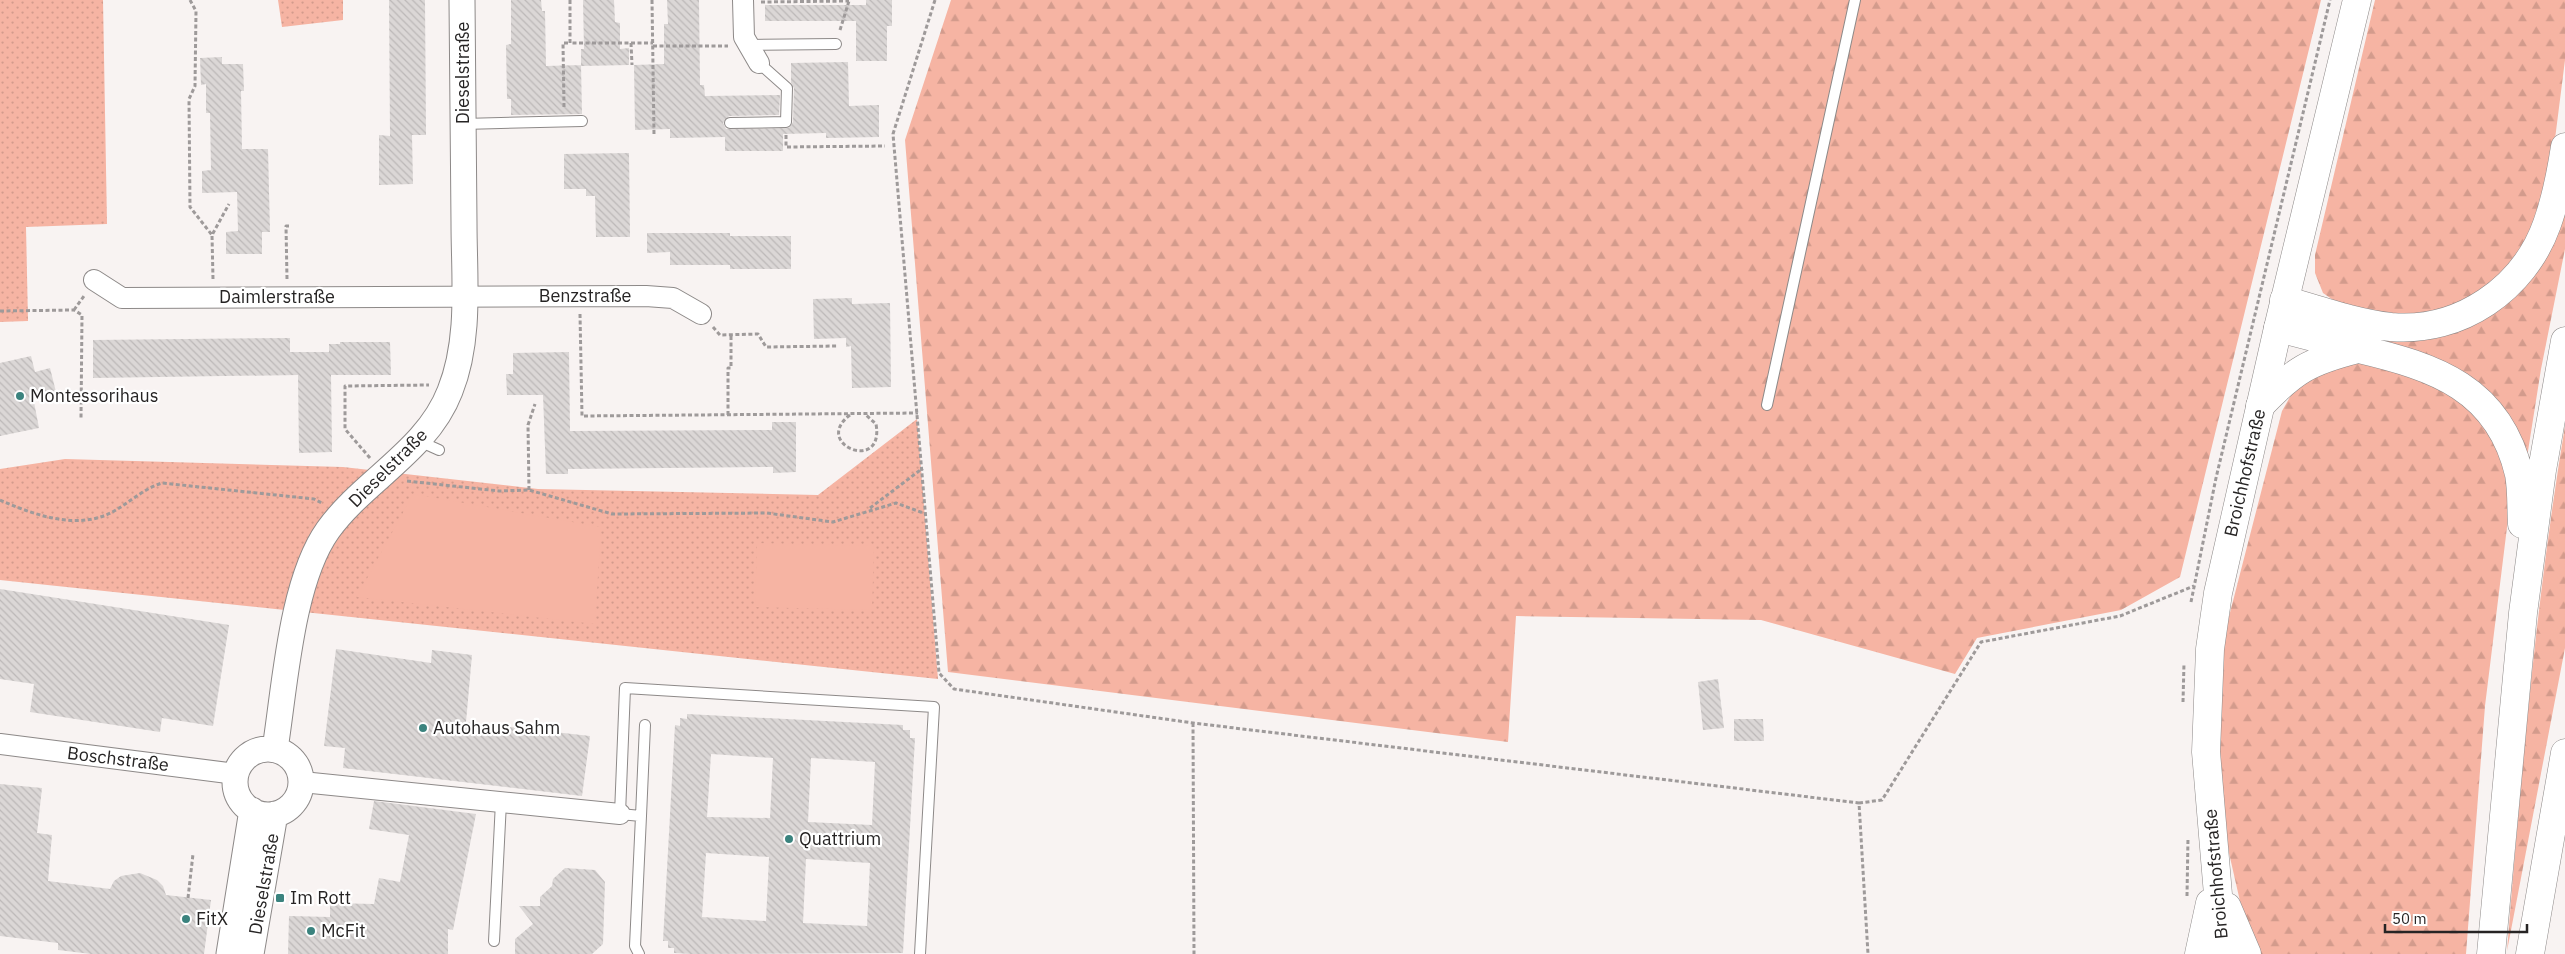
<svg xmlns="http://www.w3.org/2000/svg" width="2565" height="954" viewBox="0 0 2565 954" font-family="'IBM Plex Sans',sans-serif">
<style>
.grass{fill:url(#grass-dots)}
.forest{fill:url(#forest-firs)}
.garden{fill:#f6b4a3}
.building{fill:url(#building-back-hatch);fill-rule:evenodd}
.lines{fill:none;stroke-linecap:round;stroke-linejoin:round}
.service-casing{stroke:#8d8988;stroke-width:12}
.minor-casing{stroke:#8d8988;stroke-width:22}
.tertiary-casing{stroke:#8d8988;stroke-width:27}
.secondary-casing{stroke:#8d8988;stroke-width:29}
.motorway-casing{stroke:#8d8988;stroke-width:29}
.path{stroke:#9e9a9a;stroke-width:3;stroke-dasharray:4 2.5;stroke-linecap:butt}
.service{stroke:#fff;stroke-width:10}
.minor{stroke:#fff;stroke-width:20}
.tertiary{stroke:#fff;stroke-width:25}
.secondary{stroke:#fff;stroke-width:28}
.motorway{stroke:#fff;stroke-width:28}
.poi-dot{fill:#3b837e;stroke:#fff;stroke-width:2}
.labels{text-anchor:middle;stroke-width:4.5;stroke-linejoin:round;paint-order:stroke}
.street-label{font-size:18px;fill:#262424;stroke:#fff}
.poi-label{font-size:18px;fill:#262424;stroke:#fff;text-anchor:start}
</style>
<defs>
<pattern id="grass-dots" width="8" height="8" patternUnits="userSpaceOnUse" patternTransform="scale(1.25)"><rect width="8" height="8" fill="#f6b4a3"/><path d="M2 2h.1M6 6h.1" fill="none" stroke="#d39b8c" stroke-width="1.8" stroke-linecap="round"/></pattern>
<pattern id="forest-firs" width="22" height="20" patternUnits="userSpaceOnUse" patternTransform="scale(1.25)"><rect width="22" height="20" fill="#f6b4a3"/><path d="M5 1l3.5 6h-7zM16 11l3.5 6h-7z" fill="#d39b8c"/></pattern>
<pattern id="building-back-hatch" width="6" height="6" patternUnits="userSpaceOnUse" patternTransform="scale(1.25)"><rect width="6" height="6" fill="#dbd7d6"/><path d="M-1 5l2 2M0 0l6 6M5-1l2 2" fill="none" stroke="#bcb8b8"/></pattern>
</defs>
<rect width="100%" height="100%" fill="#f8f3f2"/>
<path class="grass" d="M0 0H103L107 224 26 227 28 321 0 322Z
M278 0H343V20L282 27Z
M917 419 938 679 0 580V469L65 459 343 467 538 489 818 495Z"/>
<path class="forest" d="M951 0H2321L2180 577 2121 610 1977 638 1955 674 1761 620 1516 616 1508 742 948 672 905 140Z
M2375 0H2565V60L2554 147 2543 204 2531 233 2504 274 2453 308 2401 316 2365 311 2336 302 2323 293 2315 273V255Z
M2565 208V249L2541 369 2525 470 2498 411 2338 329 2475 324Z
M2353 361C2371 365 2392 366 2410 373 2419 376 2429 383 2437 388 2488 416 2502 447 2510 503L2485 706 2466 954H2260L2242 910 2229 853 2220 796 2217 713 2225 632 2282 411 2295 388 2310 373Z
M2565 426V648L2507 951C2521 775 2536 600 2565 426Z"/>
<path class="garden" d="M413 494 601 527 595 624 357 597Z
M757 543 874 546 872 610 755 607Z"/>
<path class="building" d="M389 0H425L426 135H412L413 184 379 185V135L390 136Z
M511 0H541L542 11H545L546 66 581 65 582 114 511 115V99H507L506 45 511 44Z
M583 0H614L615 22 620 23V49L629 48V65L581 66V49H584Z
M667 0H699L700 85H704L705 96 780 95 779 115 729 116 723 123 726 129 789 128 793 122 794 88 791 83V63L848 62 849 106 879 105V137L826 138V133L783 134V151H725V137L670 138V129L635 130 634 65 664 64V24H668Z
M866 0H892V26H887V61H856V21H765V5H866Z
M222 57V64H243L244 91H241L242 149H268L270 232H262V254H226V232L238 231 237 192 202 193V171L211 170 210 113H206V84L201 85 200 58Z
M629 153 630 237H596L595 196H586V189H564V154Z
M647 233H730V236H791V269H730V265H670V252L647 253Z
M852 298V304L890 303 891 387 852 388 851 346 846 347V338L814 339 813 299Z
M290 338V352H329V344H340V342H390L391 375H331L332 452 299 453 298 375 93 378V340Z
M569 352 570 431 772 430V422H796V472L773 473V467L568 469V474H546L543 395H507L506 374H513V353Z
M31 356 35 372 50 368 56 392 33 397 39 428 0 436V363Z
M0 589 229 625 213 726 162 718 160 732 30 712 34 684 0 679Z
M336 649 431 663 432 650 472 655 466 722 590 736 582 796 343 768 345 748 324 746Z
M1718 679 1724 728 1703 730 1698 682Z
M687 714 903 725V730H910V738H915L903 953 691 954 674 953V948H668V941H663L675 725 680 726V718L687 719ZM711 754 773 758 770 818 707 817ZM811 758 875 762 872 825 808 822ZM706 853 769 857 766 921 702 917ZM806 859 870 863 867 926 803 923Z
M1734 719H1763L1764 741H1734Z
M0 784 42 788 37 833 52 835 48 881 110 889 114 881 121 876 140 873 157 880 163 886 166 895 211 900 204 954H91L58 950V943L0 936Z
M374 801 476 814 453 930 448 929V954H288L289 916 330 917V903L374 904 379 878 400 882 409 835 369 829Z
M565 868 595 870 605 882 603 944 592 954H515V939L533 924 519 906H540V897L552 886 553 879Z"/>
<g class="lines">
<defs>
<path id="service" d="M749 45 836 44
M730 123 786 122 787 88 759 63
M463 124 582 121
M1767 405 1855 0
M419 441 439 450
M641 816 645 725
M494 941 501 802
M639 954 635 946 641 816 620 814 625 688 934 707 920 954"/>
<path id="minor" d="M743 0 744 37 759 63
M94 280 122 298 646 296 673 298 701 314
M0 744 236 774
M302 782 620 814"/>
<path id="tertiary" d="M235 782a33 33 0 1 1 66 0a33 33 0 1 1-66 0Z
M275 749C285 686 291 582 328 530 364 480 427 451 450 391 471 339 464 278 464 223 463 149 463 74 462 0
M229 954 252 810
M251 954 275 814"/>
<path id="secondary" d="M2227 907 2247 954
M2199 954 2210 903
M2223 954 2206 752 2210 649 2218 593 2278 328 2357 0"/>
<path id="motorway" d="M2284 300C2319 310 2355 323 2391 327 2460 333 2524 289 2547 224 2556 199 2561 173 2565 147
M2278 328C2305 335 2332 342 2359 349 2435 367 2499 388 2519 474 2522 490 2521 508 2522 524
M2260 406C2294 370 2310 361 2358 349
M2491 954 2523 613 2542 470 2565 341
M2530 954 2565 753"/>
</defs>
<use href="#service" class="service-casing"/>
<use href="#minor" class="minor-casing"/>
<use href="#tertiary" class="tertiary-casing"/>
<use href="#secondary" class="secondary-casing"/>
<use href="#motorway" class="motorway-casing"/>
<path class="path" d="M190 0 196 11 195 86 189 99 190 207 212 235
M570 0V43H653
M652 0 654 134
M935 0 893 134 939 673 954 689 1193 723 1859 803 1868 954
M761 2 849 1
M840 30 849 1
M631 43 632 65
M653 46H728
M564 107 563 43H570
M786 135V147L885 146
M213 279 212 235 229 204
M287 279 286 226H289
M74 310 84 296
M0 311 74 310 82 315 81 418
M580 314 582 416 918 413
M713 327 720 335 758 334 766 347 838 346
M728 415V368H731V335
M850 415C811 444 885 474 876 424L866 415
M370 458 345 429V386L429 385
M407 481 499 491 529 490 612 514 767 513 833 522 896 503 926 514
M529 490 528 425 535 404
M0 500C34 515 80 532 116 510 131 501 145 488 162 483L314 499 322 503
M870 508 923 468
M2191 602 2216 478 2330 0
M2183 702 2184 663
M1193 723 1194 954
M1859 803 1882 800 1981 642 2120 616 2194 586
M2187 896 2188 838
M188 898 193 854"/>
<use href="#service" class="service"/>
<use href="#minor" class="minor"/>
<use href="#tertiary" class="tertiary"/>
<use href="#secondary" class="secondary"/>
<use href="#motorway" class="motorway"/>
</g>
<g class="poi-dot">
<circle cx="20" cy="396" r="5"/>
<circle cx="423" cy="728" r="5"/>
<circle cx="789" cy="839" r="5"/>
<rect x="275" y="893" width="10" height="10" rx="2.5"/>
<circle cx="186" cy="919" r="5"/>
<circle cx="311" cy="931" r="5"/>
</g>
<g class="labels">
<g class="street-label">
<text transform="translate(463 73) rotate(-90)" y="6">Dieselstraße</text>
<text x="585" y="302">Benzstraße</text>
<text x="277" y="303">Daimlerstraße</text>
<text transform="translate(388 468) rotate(-45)" y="6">Dieselstraße</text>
<text transform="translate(2245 473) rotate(-77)" y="6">Broichhofstraße</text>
<text transform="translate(118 759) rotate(7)" y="6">Boschstraße</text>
<text transform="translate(2216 874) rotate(-95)" y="6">Broichhofstraße</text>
<text transform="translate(264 884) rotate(-80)" y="6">Dieselstraße</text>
</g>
<g class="poi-label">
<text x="30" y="402">Montessorihaus</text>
<text x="433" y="734">Autohaus Sahm</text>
<text x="799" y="845">Quattrium</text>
<text x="290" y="904">Im Rott</text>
<text x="196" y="925">FitX</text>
<text x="321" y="937">McFit</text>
</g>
</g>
<path d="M2385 924v8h142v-8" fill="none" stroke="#262424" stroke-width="2.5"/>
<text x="2392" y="924" font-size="15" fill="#262424" stroke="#ffffff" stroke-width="4" paint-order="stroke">50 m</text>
</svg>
